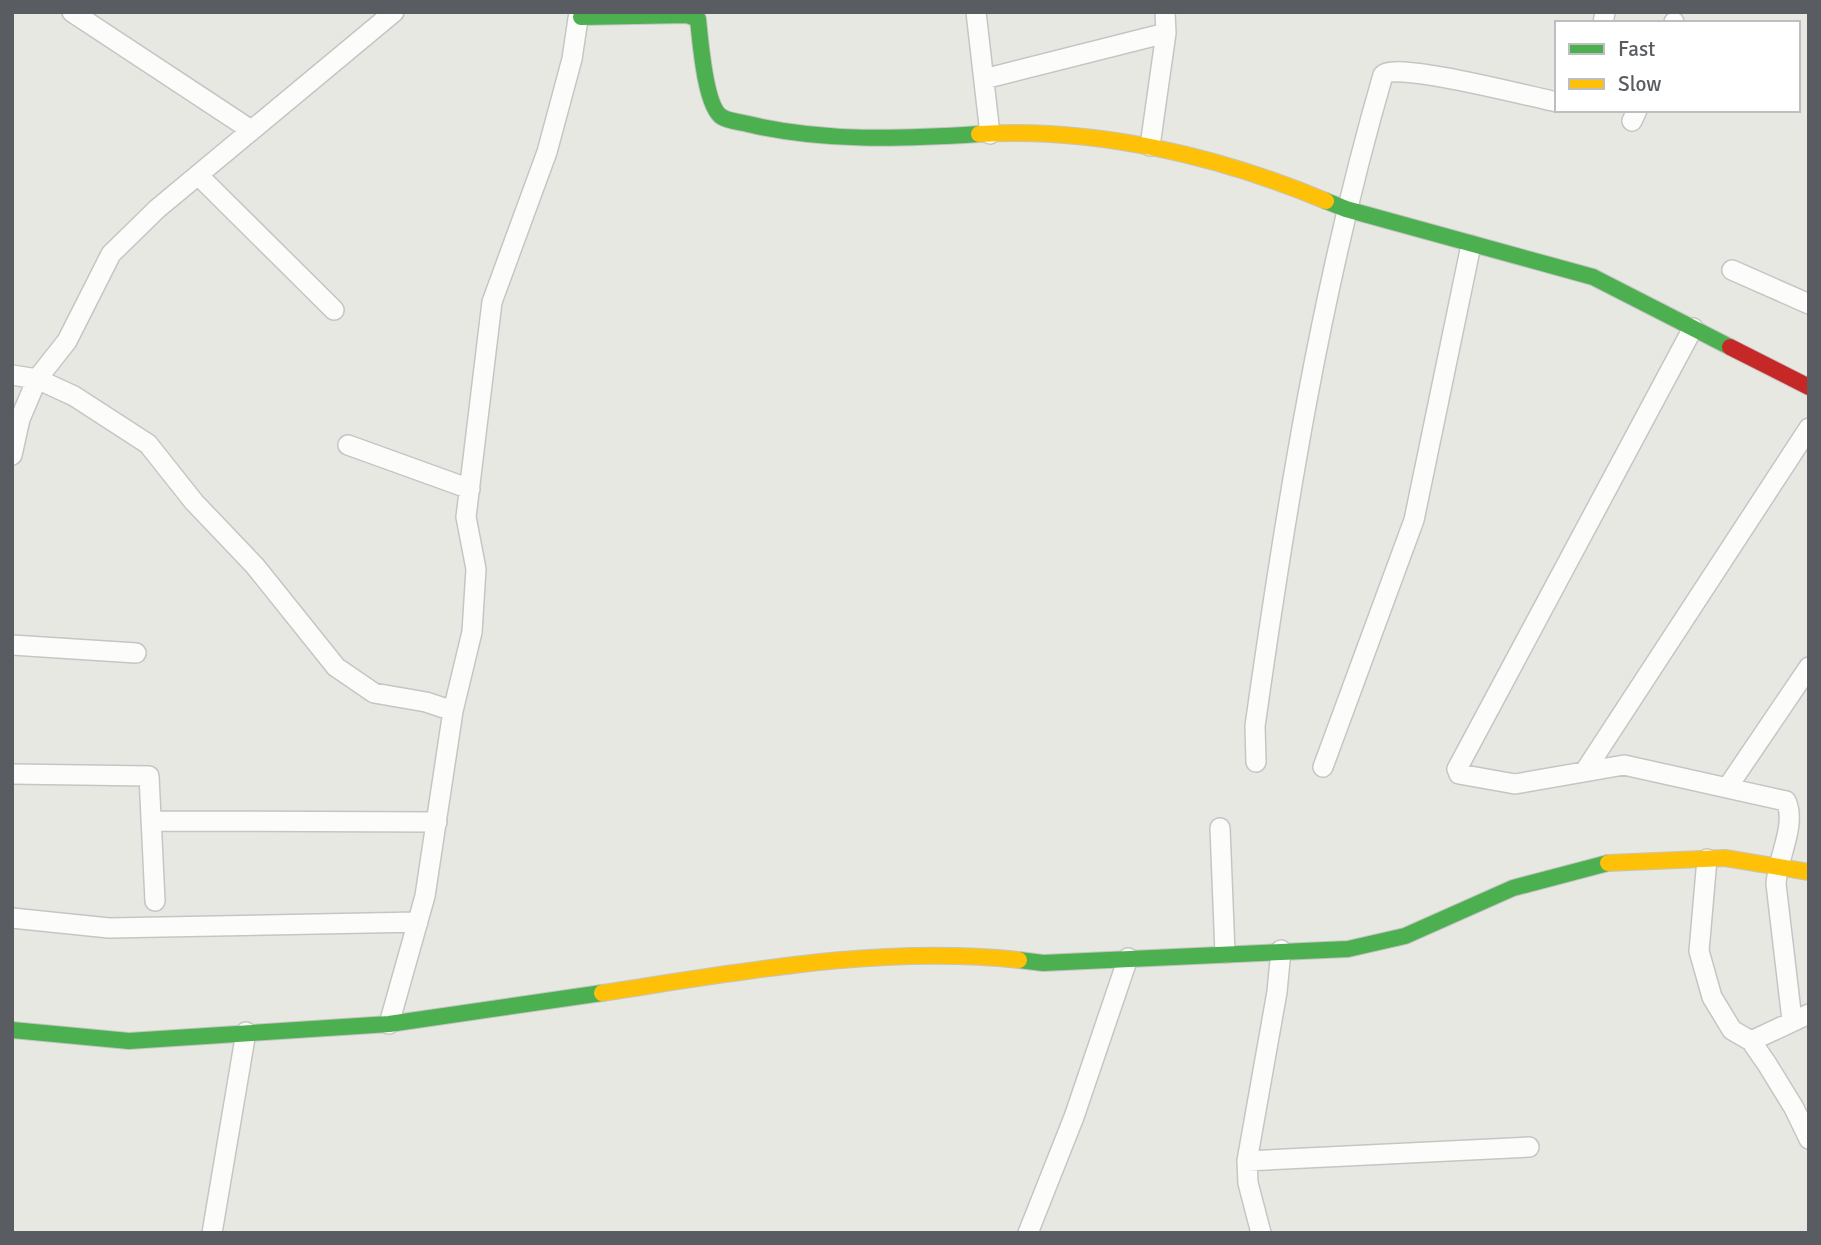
<svg xmlns="http://www.w3.org/2000/svg" width="1821" height="1245" viewBox="0 0 1821 1245" font-family="Signika,sans-serif">
<style>
.lines{fill:none;stroke-linecap:round;stroke-linejoin:round}
.street-casing{stroke:#c5c5c5;stroke-width:22}
.fast-casing{stroke:#c4c5c3;stroke-width:18}
.slow-casing{stroke:#c4c5c3;stroke-width:18}
.jam-casing{stroke:#c4c5c3;stroke-width:18}
.street{stroke:#fcfcfb;stroke-width:19}
.fast{stroke:#4caf50;stroke-width:16}
.slow{stroke:#ffc107;stroke-width:16}
.jam{stroke:#c62828;stroke-width:16}
</style>
<rect width="100%" height="100%" fill="#e8e8e3"/>
<g class="lines">
<defs>
<path id="street" d="M72 12 251 130
M976 12 990 134
M1603 23 1605 12
M1674 23V22
M984 79 1166 33
M1632 121 1637 110
M1150 146 1166 33 1165 12
M198 175 334 310
M1732 270 1809 304
M1693 328 1457 769 1459 774 1515 784 1624 765 1786 801C1797 825 1777 859 1776 884L1792 1020
M12 375 37 379 74 396 148 444 194 502 255 566 336 667 374 693 426 702 453 711
M348 445 470 489
M12 455 20 419 37 379 67 341 111 254 157 209 394 12
M12 645 136 653
M1256 762 1255 726C1286 507 1321 288 1383 75 1394 61 1532 97 1557 102
M1323 767 1414 520 1471 245
M1585 771 1809 428
M12 774 149 776 155 901
M1727 788 1809 667
M152 821 437 822
M1220 828 1225 953
M1707 859 1699 951 1712 997 1732 1030 1751 1041 1767 1064 1794 1108 1809 1139
M12 918 109 928 418 922
M389 1024 425 896 453 711 472 632 476 569 466 517 492 302 547 152 572 59 579 12
M1751 1041 1809 1014
M1247 1161 1529 1147
M212 1233 246 1032
M1028 1233 1074 1117 1128 958
M1261 1233 1248 1183 1247 1161 1277 992 1281 950"/>
<path id="fast" d="M581 17 687 15 698 19C700 38 705 107 722 117 728 121 740 122 748 124 822 142 903 139 979 134
M1326 201 1346 209 1593 277 1730 347
M1019 960 1043 963 1348 949 1405 936 1513 888 1608 863
M12 1030 129 1041 389 1024 602 993"/>
<path id="slow" d="M979 134C1095 127 1219 156 1326 201
M1608 863 1725 858 1809 872
M602 993C740 972 880 945 1019 960"/>
<path id="jam" d="M1730 347 1809 387"/>
</defs>
<use href="#street" class="street-casing"/>
<use href="#fast" class="fast-casing"/>
<use href="#slow" class="slow-casing"/>
<use href="#jam" class="jam-casing"/>
<use href="#street" class="street"/>
<use href="#fast" class="fast"/>
<use href="#slow" class="slow"/>
<use href="#jam" class="jam"/>
</g>
<rect width="1821" height="1245" fill="none" stroke="#595c61" stroke-width="28"/>
<rect x="1555" y="21" width="245" height="91" fill="#ffffff" stroke="#bdbec0" stroke-width="2"/>
<rect x="1569" y="44" width="35" height="10" fill="#4caf50" stroke="#bdbec0" stroke-width="2"/>
<text x="1618" y="56" font-size="21" fill="#595c61">Fast</text>
<rect x="1569" y="79" width="35" height="10" fill="#ffc107" stroke="#bdbec0" stroke-width="2"/>
<text x="1618" y="91" font-size="21" fill="#595c61">Slow</text>
</svg>
